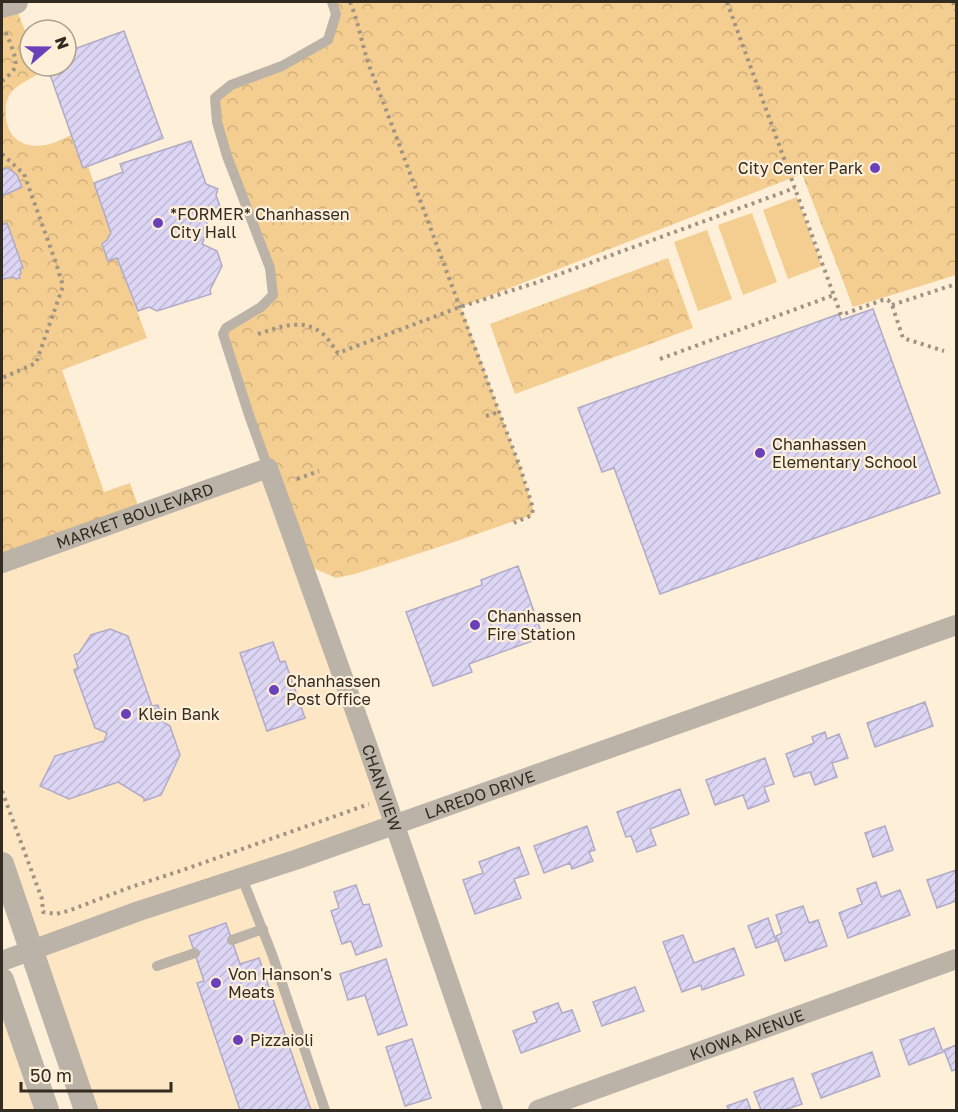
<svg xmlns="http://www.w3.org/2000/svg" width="958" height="1112" viewBox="0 0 958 1112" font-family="'Golos Text',sans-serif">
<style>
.built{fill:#fde6c4}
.green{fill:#f4cd90}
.park{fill:url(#park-crowns)}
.building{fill:url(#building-hatch);stroke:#b0aac6;stroke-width:1.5}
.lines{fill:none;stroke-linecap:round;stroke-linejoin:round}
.path{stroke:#9f9483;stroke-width:4;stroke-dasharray:3 4.5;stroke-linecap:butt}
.service{stroke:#bbb3a7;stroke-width:10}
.minor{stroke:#bbb3a7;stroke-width:20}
.tertiary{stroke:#bbb3a7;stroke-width:24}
.poi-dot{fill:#6b41ba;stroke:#feefd9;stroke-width:2}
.labels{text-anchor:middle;stroke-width:4.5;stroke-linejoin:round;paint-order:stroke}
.poi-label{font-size:16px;fill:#322b21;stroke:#feefd9;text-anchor:start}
.street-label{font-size:16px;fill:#322b21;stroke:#feefd9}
</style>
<defs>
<pattern id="park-crowns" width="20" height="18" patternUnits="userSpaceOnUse" patternTransform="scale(1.5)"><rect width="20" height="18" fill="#f4cd90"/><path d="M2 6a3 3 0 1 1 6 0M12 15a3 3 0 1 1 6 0" fill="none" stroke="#d2b07c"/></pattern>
<pattern id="building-hatch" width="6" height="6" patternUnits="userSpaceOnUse" patternTransform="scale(1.5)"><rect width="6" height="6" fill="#dcd6f4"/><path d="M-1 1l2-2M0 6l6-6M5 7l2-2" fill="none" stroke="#bdb8d1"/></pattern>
</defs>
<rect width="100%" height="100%" fill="#feefd9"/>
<path class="built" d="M268 468 394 824 242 878 318 1110H86L2 864V562Z
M2 980 47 1110H2Z"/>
<path class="green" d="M797 197 822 266 788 279 763 210Z
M752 213 777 282 743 295 718 225Z
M707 230 732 299 698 311 674 242Z"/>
<path class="park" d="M14 2 30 44V66H38L41 72C31 79 17 84 10 94 6 100 5 110 6 117 8 141 27 150 50 144 57 142 64 138 71 135L83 167 88 166 111 233 107 240 102 244 108 261 117 258 147 338 62 370 104 492 130 483 141 514 2 562V6Z
M330 2H956V275L853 307 802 174 461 307 520 467 533 508 532 515 448 544 355 574 336 578 304 564 249 415 226 328 273 295 270 268 217 122 215 98 328 40 336 14Z
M668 258 693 328 515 394 490 324Z"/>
<path class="building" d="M124 31 163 138 83 168 47 66H66V52Z
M191 141 206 184 218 189 216 195 222 212 205 218 209 229 202 244 217 251 222 266 210 290 211 294 157 311 149 307 138 311 117 258 108 261 102 244 107 240 111 233 94 183 123 172 120 164Z
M8 168 17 175 22 187 2 196V170Z
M7 223 23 268 20 269 21 273 19 275 20 278 16 279 13 277 2 279V225Z
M873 309 940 493 660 594 614 468 602 472 578 408 839 314 841 320Z
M518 566 543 637 469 664 472 672 433 686 406 612 482 585 481 580Z
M110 629 128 636 152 706 158 705 163 722 170 726 180 755 161 795 144 801V798L118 782 69 799 40 786 55 756 104 741 107 733 95 728 74 670 78 668 74 655 79 653 91 635Z
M273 642 280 662 285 661 305 718 267 731 240 653Z
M925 702 933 726 875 747 867 723Z
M825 732 827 739 839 734 848 758 832 763 837 777 815 785 810 772 794 777 786 754 814 743 812 737Z
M765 758 774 784 764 787 769 801 748 809 743 795 715 805 706 780Z
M680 789 689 814 650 829 656 845 637 852 631 836 626 837 617 812Z
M587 826 595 850 589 852 593 861 572 869 570 863 544 873 534 846Z
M885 826 893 850 873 857 865 833Z
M519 847 529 874 514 879 521 898 475 914 463 880 483 873 479 862Z
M956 870V901L937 908 927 880Z
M876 882 881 897 900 890 910 915 848 938 839 913 862 904 857 889Z
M356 885 363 905 369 904 382 946 356 955 351 941 342 944 331 911 339 908 334 892Z
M803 906 809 923 818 920 827 946 785 961 776 936 782 933 776 915Z
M768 918 776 941 756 948 748 926Z
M226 923 240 964 259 958 311 1110H240L197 983 204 981 189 936Z
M683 935 694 963 734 948 744 975 702 990 701 985 682 992 663 942Z
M386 959 407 1025 378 1035 365 995 348 1000 340 974Z
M635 987 644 1011 602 1026 593 1002Z
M558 1003 562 1013 572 1010 580 1031 521 1053 513 1031 537 1022 533 1012Z
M934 1028 943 1052 909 1065 900 1040Z
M412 1039 431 1098 405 1106 386 1047Z
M956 1045V1069L952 1071 944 1050Z
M872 1052 880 1076 821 1098 812 1074Z
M793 1078 802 1104 784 1110H761L754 1092Z
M747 1099 751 1110H729L727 1106Z"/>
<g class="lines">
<path class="path" d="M350 2C359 23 362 46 370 68 421 200 469 334 520 467L533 508 532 515 514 523
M727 2 841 315 883 300H888L892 305 903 338 944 351
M953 2 956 10
M2 81C6 77 13 73 15 67 18 58 8 39 5 30
M2 154 24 174 56 263 63 286 36 363 2 378
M892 305 956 284
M258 334C280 327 303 317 323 334 329 339 333 347 338 353L460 307 535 283 795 188
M660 359 834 295
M486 416 499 412
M297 479 319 471
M2 791 42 899 43 912 56 914 68 911 131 887 183 870 369 804"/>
<path class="service" d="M268 468 249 415 223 334 226 328 261 307 273 295 270 268 227 156 217 122 215 98 231 85 282 66 328 40 336 14 332 2
M242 878 272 954 325 1110
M232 940 263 929
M157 966 195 953"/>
<g class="minor">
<path id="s1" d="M2 563 268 468 364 736 493 1110"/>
<path id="s2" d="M2 961 139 911 298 859 956 625"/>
<path id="s3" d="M538 1110 956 959"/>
</g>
<path class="tertiary" d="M2 6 16 2
M2 864 86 1110
M2 980 47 1110"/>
</g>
<g class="poi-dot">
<circle cx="875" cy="168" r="6"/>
<circle cx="158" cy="223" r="6"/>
<circle cx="760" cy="453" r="6"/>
<circle cx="475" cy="625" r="6"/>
<circle cx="274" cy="690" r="6"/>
<circle cx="126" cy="714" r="6"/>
<circle cx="216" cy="983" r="6"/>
<circle cx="238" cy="1040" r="6"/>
</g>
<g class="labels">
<g class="poi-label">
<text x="863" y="174" text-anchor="end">City Center Park</text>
<text x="170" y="220">*FORMER* Chanhassen<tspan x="170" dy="18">City Hall</tspan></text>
<text x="772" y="450">Chanhassen<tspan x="772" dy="18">Elementary School</tspan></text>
<text x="487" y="622">Chanhassen<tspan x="487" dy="18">Fire Station</tspan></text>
<text x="286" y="687">Chanhassen<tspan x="286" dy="18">Post Office</tspan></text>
<text x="138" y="720">Klein Bank</text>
<text x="228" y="980">Von Hanson's<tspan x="228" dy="18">Meats</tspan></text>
<text x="250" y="1046">Pizzaioli</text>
</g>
<g class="street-label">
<text dy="6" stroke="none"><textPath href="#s1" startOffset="141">MARKET BOULEVARD</textPath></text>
<text dy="6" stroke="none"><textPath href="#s1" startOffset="622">CHAN VIEW</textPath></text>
<text dy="6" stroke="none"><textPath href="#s2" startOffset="506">LAREDO DRIVE</textPath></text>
<text dy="6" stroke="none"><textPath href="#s3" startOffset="222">KIOWA AVENUE</textPath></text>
</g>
</g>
<rect width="958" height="1112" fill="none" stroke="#322b21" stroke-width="6"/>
<g transform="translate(48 48) rotate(70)"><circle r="28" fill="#feefd9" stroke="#aca18f" stroke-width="1.5"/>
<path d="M0-4.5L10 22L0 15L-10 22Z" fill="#6b41ba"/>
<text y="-9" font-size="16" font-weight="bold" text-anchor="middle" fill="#322b21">N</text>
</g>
<path d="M21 1082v9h150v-9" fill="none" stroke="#322b21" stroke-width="3"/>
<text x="30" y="1082" font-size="18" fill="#322b21" stroke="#feefd9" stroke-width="4.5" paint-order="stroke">50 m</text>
</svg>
